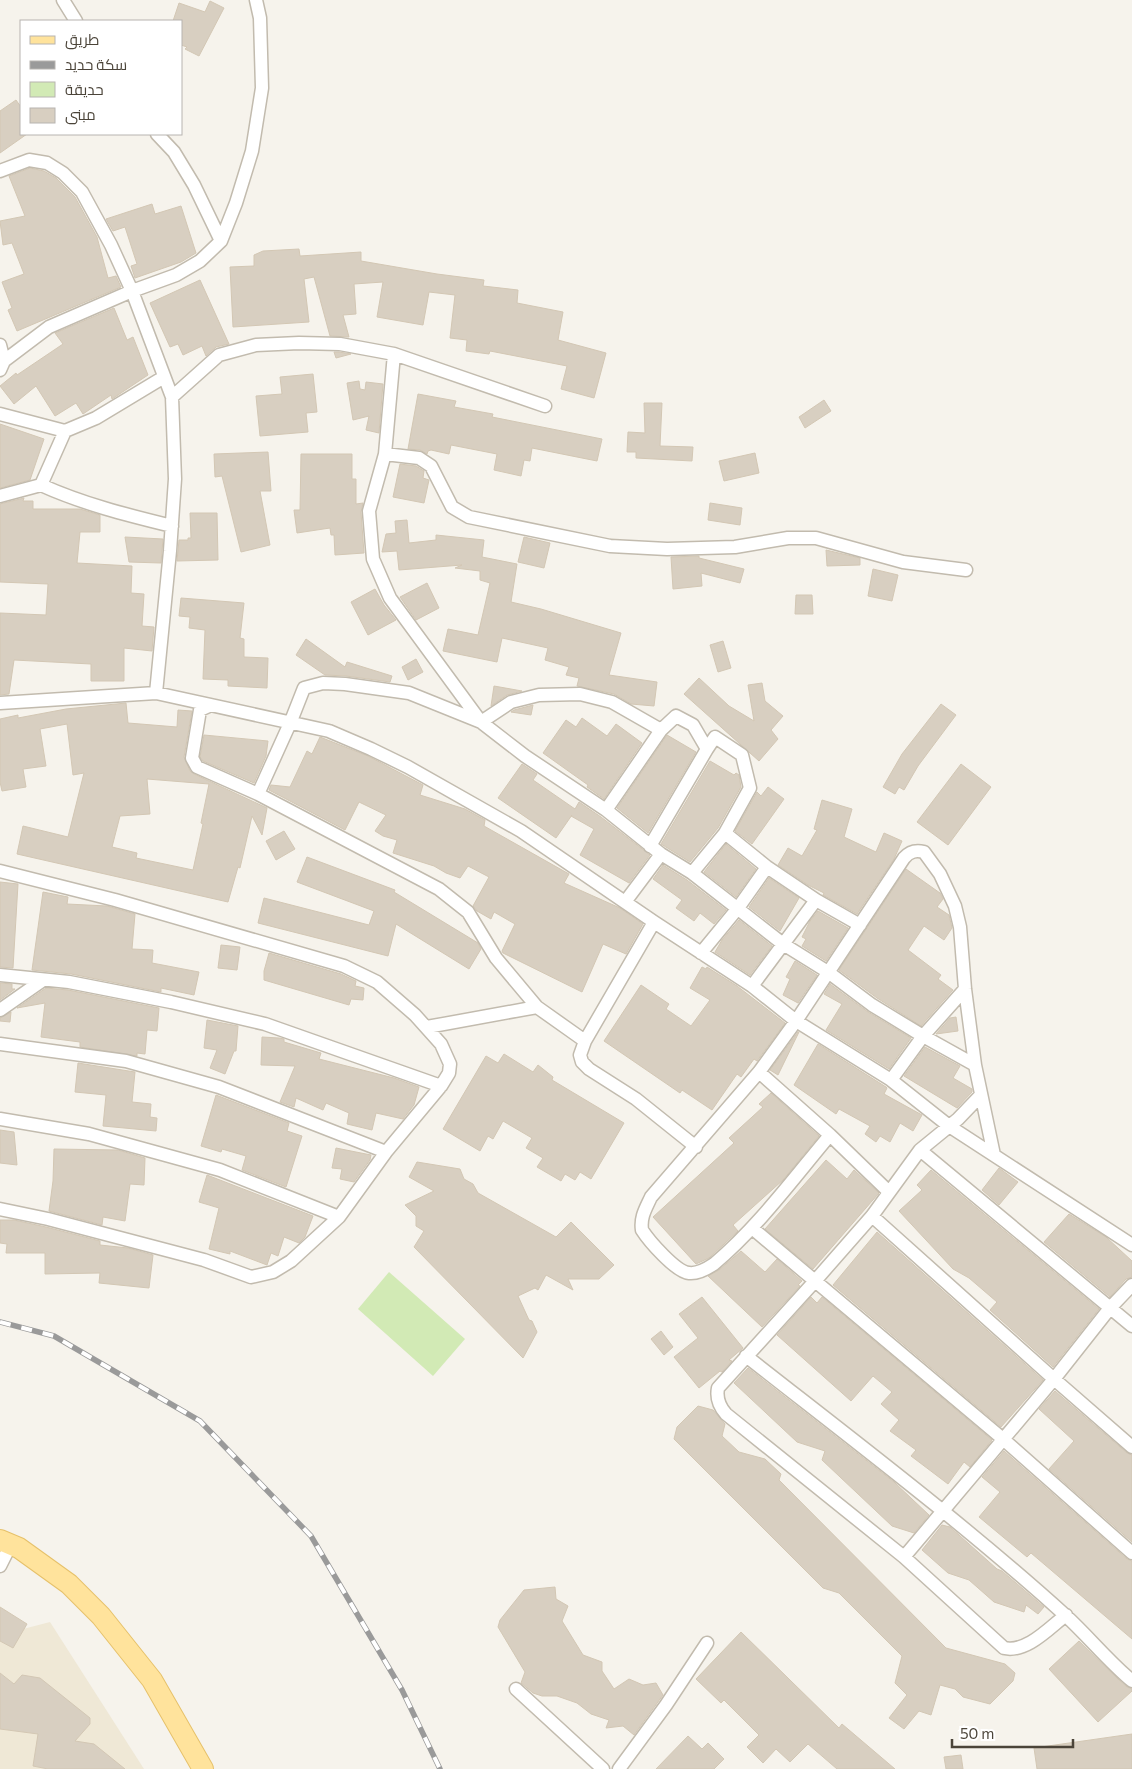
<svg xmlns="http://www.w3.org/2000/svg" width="1132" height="1769" viewBox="0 0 1132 1769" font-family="Commissioner,Cairo,sans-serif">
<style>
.education{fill:#efe8d6}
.green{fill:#d2eab5}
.building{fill:#d8cfc1;stroke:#d3c7b4;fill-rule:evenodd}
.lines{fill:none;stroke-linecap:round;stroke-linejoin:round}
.minor-casing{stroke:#c2bbae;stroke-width:15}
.primary-casing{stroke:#e6c16a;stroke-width:22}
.minor{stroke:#fff;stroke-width:12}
.primary{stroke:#ffe39c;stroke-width:20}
.rail-casing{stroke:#9a9a9a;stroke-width:5.5}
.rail{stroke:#fff;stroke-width:4;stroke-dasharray:11;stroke-linecap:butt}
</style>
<rect width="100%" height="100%" fill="#f6f3ec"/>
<path class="education" d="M50 1622 144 1769H0V1635Z"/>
<path class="green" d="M389 1272 465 1339 433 1376 358 1309Z"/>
<path class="building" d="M210 1 224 8 199 56 185 49 187 47 181 45V21H173L179 3 205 12Z
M16 100 21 107V134H27L0 153V111Z
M30 168 44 171 56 178 75 197 97 237 108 278 116 276 121 287 17 331 8 310 12 308 2 282 24 274 12 243 3 245 0 221 25 216 9 176Z
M152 204 155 214 181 206 196 253 181 262 135 278 131 266 137 264 125 227 113 231 106 219Z
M299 249 300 256 361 252V261L437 274 484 280 483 286 518 290 517 303 563 312 558 340 606 353 594 398 561 389 567 366 490 351 489 354 466 351 467 340 450 338 455 295 429 292 423 325 377 317 383 282 354 284 356 314 343 315 349 337 330 336 314 277 304 279 309 322 233 327 230 267 254 266V255L263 251Z
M200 280 229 344 216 347 206 356 202 346 183 355 178 344 170 347 150 303Z
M114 308 127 340 133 337 148 375 112 399 111 395 83 414 76 403 55 416 36 386 14 404 0 386 16 373 17 375 63 344 55 333Z
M334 352H339L351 354 336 358Z
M313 374 317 412 306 413 308 432 260 436 256 396 282 394 280 377Z
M359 381 360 389 365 390 366 382 383 384 379 433 366 430 369 416 353 420 347 383Z
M418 394 456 401 454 407 493 414 492 417 602 439 597 461 532 448 530 461 524 460 521 476 494 470 497 454 451 445 449 454 431 450 428 451 427 454 420 450 408 449Z
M824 400 831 411 805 428 799 417Z
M644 403H662L660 446 693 447 692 461 636 458V452H627L628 432 645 433Z
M0 424 44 439 30 480 0 488Z
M268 452 271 491H260L270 545 241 552 222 476 215 477 214 454Z
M755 453 759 473 724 481 719 461Z
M301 454H352V479H356V504L363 503 361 512 364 553 335 555 334 535H331L330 528 297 533 294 510H300Z
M400 464 416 466 424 471 423 478 429 480 424 503 393 497Z
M24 498 23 501H33V509H80L100 515V532H80L77 563 132 566 131 593 144 594 142 626 154 627 152 651 124 648V681H91V664L14 660 9 694 0 695V613L46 615 48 584 0 582V504Z
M710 503 742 508 740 525 708 520Z
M190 513H217L218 560 177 561 179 540H188V538H191Z
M407 520 409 543 436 540V535L484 540 482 557 517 564 511 602 541 609 621 633 609 675 657 682 654 706 631 704 614 694 577 686 579 678 566 675 569 667 545 660 548 648 502 638 497 662 443 651 448 629 478 635 490 583 480 580V571L455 568 462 565 399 570 397 551 382 552 386 534 396 533 395 521Z
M125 537 163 539 161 563 129 562Z
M524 537 550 543 544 568 518 562Z
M826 550 860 558V565L827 566Z
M699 556V558L744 569 740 583 701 573 702 586 673 589 671 557Z
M873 569 898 575 892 601 868 596Z
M427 583 439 608 416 620 400 597Z
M375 589 384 605 396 620 368 635 351 602Z
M796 595H812L813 614H795Z
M181 598 244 603 240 638 244 639V657L268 658 267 688 228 686V680L203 679 205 630 189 628 190 617 179 616Z
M306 639 345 667 347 662 392 676 390 682 346 676 325 675 296 655Z
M723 641 731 668 718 672 710 645Z
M416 659 423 672 408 680 402 667Z
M699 678 729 706 754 721 748 685 762 683 765 701 783 716 771 730 778 739 759 761 684 694Z
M494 686 522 691 507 695 491 706Z
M126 703 128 723 177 727 178 710 192 711 184 757 190 771 194 774 267 808 262 835 252 816 240 868 238 867 228 902 17 854 23 826 68 837 84 773 73 775 67 724 40 729 46 766 23 769 26 787 2 791 0 782V719L18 715V718L66 709ZM147 779 209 784 201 823 203 824 193 870 136 858 137 853 112 847 120 816 150 814Z
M941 704 956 715 918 766 904 790 899 787 895 794 883 787 902 754Z
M533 705 531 715 511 712 514 710Z
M582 718 607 736 616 724 642 743 604 799 587 787 588 785 543 753 566 720 576 727Z
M204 735 268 741 266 756 254 783 203 761 200 757Z
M667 735 696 752 648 833 617 808Z
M320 737 368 756 423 785 420 795 465 809 485 820 484 826 569 874 564 883 620 908 643 924 626 954 603 944 582 992 503 953 502 951 515 924 494 912 491 919 477 911 473 906 489 877 468 866 460 878 446 873 434 866 393 853 397 840 383 836 375 831 386 815 359 802 345 830 269 790 271 785 290 787 307 751 312 754Z
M710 761 734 775 736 773 739 775 741 787 718 828 690 862 661 844Z
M522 764 537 774 533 780 575 809 579 802 601 817 650 855 629 883 580 855 594 829 571 816 572 815 556 838 498 798Z
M961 764 991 787 948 845 917 822Z
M768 787 784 799 752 844 735 831 757 792 761 796Z
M822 800 852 809 844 837 876 852 884 833 902 841 894 859 857 914 823 895 824 893 808 885 778 865 788 848 802 856 817 830 814 829Z
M284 831 295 849 276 860 266 841Z
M726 844 756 869 736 897 704 872Z
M307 857 395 890 394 892 478 943 481 949 469 969 396 924 388 956 258 923 264 898 369 925 374 911 297 882Z
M663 865 687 880 726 910 714 924 700 913 694 921 676 908 682 900 653 879Z
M906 869 940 893 943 899 937 907 949 915 952 928 944 940 924 926 908 950 941 975 938 979 953 990 921 1026 877 998 839 970Z
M769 878 799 898 780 931 749 907Z
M0 882 18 884 13 968 0 967Z
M43 892 68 897 67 904 107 906 135 914 132 949 153 950 152 963 199 972 194 995 161 988V992L71 974 32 970Z
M818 911 848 928 826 961 802 946 806 939 802 937 810 921Z
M739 920 772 946 750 975 715 952 722 940Z
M221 945 240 947 237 970 218 968Z
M269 953 341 974 356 981 355 986 364 988 363 1000 351 999 349 1005 264 980V971Z
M795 961 817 975 798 1003 783 995 790 979 786 977Z
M702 967 706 969 707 967 737 986 785 1023 757 1061 754 1059 741 1077 737 1074 712 1110 682 1090 680 1093 604 1041 641 985 669 1004 666 1009 691 1026 710 1000 690 988Z
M0 983 12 984V989H15L0 1000Z
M830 984 868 1012 911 1038 889 1069 826 1030 842 1004 824 994Z
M46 988 68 990 159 1008 157 1031 147 1030 145 1054 137 1053V1056L80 1047V1042L41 1037 45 1003 17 1008Z
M11 1012 10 1022 0 1021V1018Z
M956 1017 958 1031 936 1034 950 1018Z
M207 1020 238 1026 236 1051H234L225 1074 210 1068 217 1050 204 1048Z
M798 1032H799L778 1075 770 1070Z
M262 1037 279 1038 284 1039V1042L321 1053 319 1059 394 1078 419 1087 414 1105 403 1119 376 1113 372 1130 347 1124 349 1113 326 1103 323 1110 296 1098 294 1107 280 1102 295 1066 261 1065Z
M818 1044 886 1087 887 1088 884 1094 922 1115 913 1131 900 1123 890 1142 880 1136 876 1142 865 1134 870 1126 839 1109 836 1114 794 1085Z
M925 1047 960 1066 953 1078 972 1089V1092L957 1108 904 1076Z
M504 1054 533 1072 538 1065 553 1077 552 1080 624 1123 591 1179 580 1172 575 1180 565 1174 561 1181 537 1167 543 1158 526 1148 532 1138 503 1121 493 1139 488 1136 480 1151 443 1129 486 1056 498 1063Z
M78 1063 135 1072 132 1102 151 1104 150 1117 157 1118 156 1131 103 1126 106 1095 75 1092Z
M771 1093 819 1136 783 1180 733 1225 738 1231 709 1258 696 1264 653 1217 734 1143 729 1138 763 1107 759 1104Z
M216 1095 289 1123 287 1131 302 1136 286 1187 242 1170 246 1156 222 1149 221 1152 201 1146Z
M0 1130 14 1132 17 1165 0 1163Z
M336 1148 371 1155 370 1160 354 1182 340 1179 342 1169 332 1168Z
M54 1149 118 1150 145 1158 144 1185 130 1184 125 1221 103 1217 102 1225 49 1211 53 1181Z
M826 1160 847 1179 854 1170 879 1193 813 1269 765 1229Z
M417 1162 460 1169 464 1179 473 1184 478 1193 556 1237 571 1222 614 1265 599 1279H568L573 1290 546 1275 538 1290 535 1288 518 1296 529 1320 532 1321 537 1332 523 1358 414 1247 424 1231 416 1226V1216L405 1205 434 1191 409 1177Z
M999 1168 1018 1182 999 1205 982 1190Z
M931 1170 1099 1309 1053 1367 990 1310 997 1302 969 1278 953 1269 899 1211 922 1190 917 1185Z
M207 1175 313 1216 305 1237 299 1243 284 1237 278 1256 271 1253 267 1265 230 1251V1254L209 1249 219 1208 199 1202Z
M1069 1214 1106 1237 1132 1261V1277L1126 1279 1110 1297 1044 1242Z
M0 1220H14L46 1227 100 1241V1245L128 1248 153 1255 149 1288 99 1283 100 1273 45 1274V1253H6L7 1244 0 1243Z
M877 1232 1043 1380 1001 1427 833 1285Z
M741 1251 765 1272 777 1259 802 1281 798 1285 800 1286 762 1327 708 1276 719 1270Z
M702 1297 743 1348 729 1360 732 1361 722 1372 720 1371 699 1388 674 1357 698 1338 679 1314Z
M811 1297 817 1303 822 1297 992 1440 970 1467 964 1462 948 1484 911 1456 916 1450 890 1431 899 1420 881 1404 892 1392 873 1376 851 1401 777 1335Z
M661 1331 673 1347 664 1355 651 1339Z
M748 1368 894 1482 929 1515 914 1533 892 1526 822 1460 825 1451 797 1442 734 1383Z
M1055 1391 1127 1453 1132 1455V1542L1049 1469 1074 1441 1039 1409Z
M698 1406 713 1410 725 1424 722 1436 739 1452 765 1459 781 1474 779 1480 946 1648 1005 1664 1015 1673 1013 1681 990 1704 963 1697 955 1689 940 1685 931 1715 919 1711 904 1729 889 1718 907 1695 895 1683 902 1656 839 1593 823 1588 674 1439 677 1427Z
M1004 1451 1127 1559 1132 1561V1639L1031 1553 1027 1557 979 1517 1000 1492 982 1477Z
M942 1525 950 1527 997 1569 1002 1571 1044 1607 1038 1614 1026 1605 1024 1612 994 1602 969 1580 948 1573 922 1550Z
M555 1587 556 1599 568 1606 562 1621 583 1655 602 1662V1671L614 1689 629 1679 643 1685 656 1683 663 1695 634 1735 623 1726 606 1728 609 1720 591 1714 577 1703 557 1696H542L533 1693 521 1683 525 1672 498 1627 500 1620 524 1590Z
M0 1607 27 1624 13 1648 0 1641Z
M741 1632 839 1728 842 1724 895 1769H837L808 1744 790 1762 776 1749 763 1763 747 1747 759 1735 724 1700 721 1703 696 1679Z
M1079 1641 1118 1679 1127 1687 1132 1689V1691L1098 1722 1049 1669Z
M0 1673 14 1684 22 1675 40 1678 90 1718V1724L75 1741 94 1744 125 1769H48L33 1766 38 1734 0 1729Z
M1132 1734V1769H1037L1034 1748Z
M688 1736 702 1749 708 1743 724 1759 714 1769H656Z
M961 1755 963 1769H946L944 1757Z"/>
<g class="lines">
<defs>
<path id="minor" d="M63 0 76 21
M157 134 174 152 194 185 221 241
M0 171 29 160 47 163 63 173 82 192 111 245 132 291 172 397 175 479 170 551 156 693
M0 345 4 361
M394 354 385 454 369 511 373 559 390 598 481 722 525 756 606 810 661 854 692 873 783 944 828 972 872 1005 923 1036 975 1065
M0 370 4 361 49 327 132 291 176 275 200 261 221 241 236 203 252 151 262 88 260 18 256 0
M164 377 96 418 65 431 41 485C83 504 127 515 172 526
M172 397 219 355 256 345 299 343 340 344 394 354 545 406
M0 414 65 431
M385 454 419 458 431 466 452 507 469 517 610 546 667 549 735 547 788 538H816L903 562 966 570
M0 496 41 485
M0 703 156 693 329 731 371 749 408 767 521 831 654 922 752 986 796 1021 891 1080 949 1126 1132 1245
M211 705 200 710 192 758 197 767 258 794 439 889 468 912 496 958 537 1007 585 1041
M258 794 291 721 304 688 323 683 345 684 409 693 481 722 511 702 539 695 580 694 612 702 661 730 676 716 693 725 707 749 715 737 742 755 750 788 725 833
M606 810 661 730
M650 846 707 749
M0 871 115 900 344 966 377 982 415 1015 441 1044 450 1064 449 1073 441 1086 386 1152 339 1217 291 1261 273 1272 251 1277 204 1260 48 1219 0 1209
M692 873 725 833 767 867 816 900 860 925
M625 902 661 854
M654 922 585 1041 580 1055 582 1062 589 1069 636 1099 696 1147
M701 953 738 908 767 867
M0 975 69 982 171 1002 265 1024 441 1086
M752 986 816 900
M0 1010 43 980
M427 1027 537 1007
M0 1044 126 1061 219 1087 386 1152
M759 1072 830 1135 889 1192
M891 1080 923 1036 965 989
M981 1095 958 1119 920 1150 872 1216 815 1281 718 1388C716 1398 719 1406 726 1414L904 1557 1004 1648C1027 1653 1049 1628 1066 1615
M0 1119 89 1134 220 1170 339 1217
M830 1135C793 1179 758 1227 714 1264 708 1268 697 1274 689 1273 676 1272 649 1241 642 1230 640 1217 646 1208 651 1197L759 1072 796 1021 904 858C910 851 916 850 924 852L940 874 955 906 960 927 965 989 975 1065 994 1155
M920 1150 1132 1326
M872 1216 1054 1379 1132 1447
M752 1228 1003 1439 1132 1553
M746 1356C853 1440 963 1523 1065 1615 1088 1636 1108 1661 1132 1681
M904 1557 1054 1379 1110 1308 1132 1285
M0 1566 11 1544
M516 1689 603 1769
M619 1769 666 1705 707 1643"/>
<path id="primary" d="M0 1540 19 1548 69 1584 101 1616 152 1680 203 1769"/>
</defs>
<use href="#minor" class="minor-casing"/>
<use href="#primary" class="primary-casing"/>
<use href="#minor" class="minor"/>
<use href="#primary" class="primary"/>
<defs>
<path id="rail" d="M0 1322 54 1336 200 1421 311 1536 402 1690 440 1769"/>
</defs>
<use href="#rail" class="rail-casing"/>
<use href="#rail" class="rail"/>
</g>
<rect x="20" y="20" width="162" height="115" fill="#ffffff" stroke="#b7b4b0"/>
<rect x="30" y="36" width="25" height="8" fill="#ffe39c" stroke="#b7b4b0"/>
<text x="65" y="45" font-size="15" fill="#4b4439">طريق</text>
<rect x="30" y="61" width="25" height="8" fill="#9a9a9a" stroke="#b7b4b0"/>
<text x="65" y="70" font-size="15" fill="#4b4439">سكة حديد</text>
<rect x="30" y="82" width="25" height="15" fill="#d2eab5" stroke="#b7b4b0"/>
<text x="65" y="95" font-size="15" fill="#4b4439">حديقة</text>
<rect x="30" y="108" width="25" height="15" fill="#d8cfc1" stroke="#b7b4b0"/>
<text x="65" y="120" font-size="15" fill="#4b4439">مبنى</text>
<path d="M952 1739v8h121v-8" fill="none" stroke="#4b4439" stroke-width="2.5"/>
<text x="960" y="1739" font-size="15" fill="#4b4439" stroke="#ffffff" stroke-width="4" paint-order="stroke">50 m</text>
</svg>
